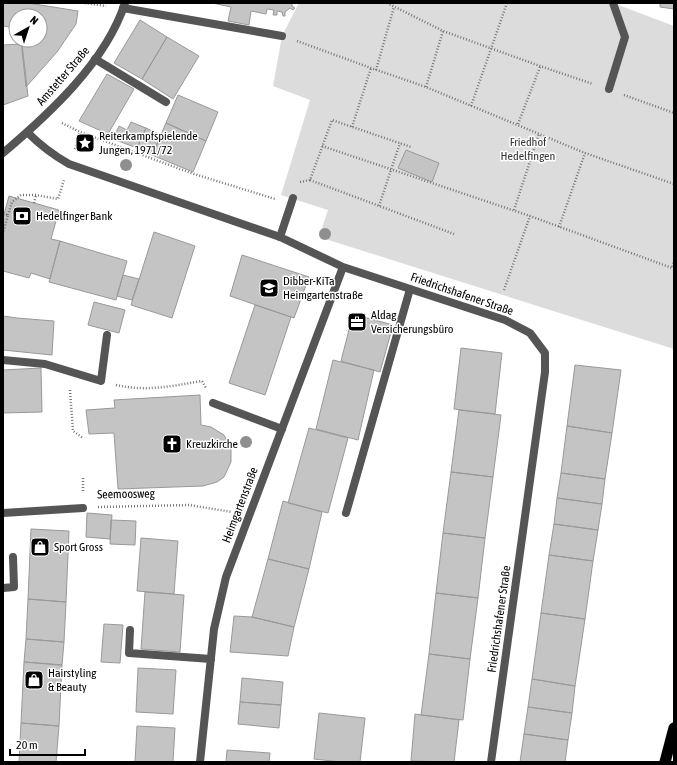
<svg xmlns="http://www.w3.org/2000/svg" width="677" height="765" viewBox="0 0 677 765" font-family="'Asap Condensed',sans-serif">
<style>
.green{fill:#dcdcdc}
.building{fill:#c4c4c4;stroke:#999}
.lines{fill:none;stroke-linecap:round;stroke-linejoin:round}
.trunk-casing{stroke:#dbdbdb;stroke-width:12}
.path{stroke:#777;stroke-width:2.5;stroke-dasharray:1 2;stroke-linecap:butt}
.service{stroke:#555;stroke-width:8}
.minor{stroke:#555;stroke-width:8}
.trunk{stroke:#000;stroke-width:11}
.tree{fill:#8f8f8f}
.labels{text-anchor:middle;stroke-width:3;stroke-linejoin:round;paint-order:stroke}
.street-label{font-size:12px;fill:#000;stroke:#fff}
.poi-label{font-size:12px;fill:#000;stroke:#fff;text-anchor:start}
.park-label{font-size:12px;fill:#333;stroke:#fff}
</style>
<rect width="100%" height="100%" fill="#fff"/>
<path class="green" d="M299 3H613L674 26V349L319 237 328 210 281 195 310 100 273 86 282 36Z"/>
<path class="building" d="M3 3H28L78 11 76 24 57 52 26 87 21 40H40V16H16V28L3 26Z
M212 3H292V6L295 8 293 10 290 8 285 12V16H283L282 12 277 11V15H273L274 10 267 9 266 14 251 11 249 25 228 21 231 7Z
M660 3H674V9L660 7Z
M140 20 167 37 142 79 114 63Z
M167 37 199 56 173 99 142 79Z
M22 44 28 96 3 105V45Z
M107 74 134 89 108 134 79 121Z
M178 95 218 112 206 141 166 123Z
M131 122 146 128 137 148 113 139 119 126 127 130Z
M166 123 206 141 193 172 152 155Z
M146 128 161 135 152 155 137 148Z
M406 150 439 163 432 182 398 168Z
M9 196 59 210 51 239 60 241 50 279 31 273 29 278 3 271V218Z
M154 232 195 246 172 318 131 305Z
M60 241 127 261 116 300 49 282Z
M242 255 309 277 294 318 230 296Z
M123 275 139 279 132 300 117 296Z
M94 302 125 310 119 333 88 325Z
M255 305 291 317 265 395 229 383Z
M353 314 393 325 380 372 341 361Z
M3 316 17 318 54 321 52 355 3 350Z
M461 348 502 353 495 414 454 409Z
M333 360 374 370 358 440 316 429Z
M575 365 621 370 612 433 567 426Z
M41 368 42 412 3 413V370Z
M200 395 201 425 211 427 224 435 231 447V462L224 477 217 482 203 486 118 489 114 433 89 434 86 410 115 408 114 400Z
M459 410 501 415 493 477 451 472Z
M567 426 612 433 605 479 561 473Z
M309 428 348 438 328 513 288 503Z
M451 472 493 477 485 538 443 533Z
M561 473 605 479 602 504 557 498Z
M557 498 602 504 598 530 554 524Z
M283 501 322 512 309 569 268 559Z
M87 513 112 515 110 539 86 537Z
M111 520 136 521 135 545 110 544Z
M554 524 598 530 593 561 549 555Z
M31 529 69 531 66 602 28 599Z
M443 533 485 538 478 598 436 593Z
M141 538 178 541 174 594 137 591Z
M549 555 593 561 585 619 541 613Z
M268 559 309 569 294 627 252 617Z
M145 592 184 595 180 652 141 649Z
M436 593 478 598 470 659 429 654Z
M28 599 66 602 64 642 26 639Z
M541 613 585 619 575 686 532 679Z
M234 616 252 617 294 627 288 656 230 652Z
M104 624 123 625 120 663 101 662Z
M26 639 64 642 62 665 24 662Z
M429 654 470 659 463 720 421 715Z
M24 662 62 665 59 726 21 723Z
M138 668 176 670 173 714 136 712Z
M242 678 283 682 281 705 240 702Z
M532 679 575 686 572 713 528 707Z
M240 702 281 705 279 728 238 724Z
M528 707 572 713 568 740 524 734Z
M319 713 365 718 360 762H341L314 759Z
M415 714 459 720 454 762 411 761Z
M21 723 59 726 56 762H19Z
M137 726 175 728 173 762H135Z
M524 734 568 740 565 762H520Z
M227 750 270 753 269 762H226Z"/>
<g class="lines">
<defs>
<path id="trunk" d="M665 762 674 728"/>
</defs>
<use href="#trunk" class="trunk-casing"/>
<path class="path" d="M85 3 106 6
M387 3 443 31 540 66 593 84
M297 41 371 68 426 87 585 153 674 184
M376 70 394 7
M426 87 443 31
M624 95 674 113
M471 106 507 3
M62 123 80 132 191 173 275 199
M518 124 540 67
M352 127 371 68
M322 146 530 216 672 268 674 261
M75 149 80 132
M310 180 454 234
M300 182 310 180 332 120 411 147
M34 203 36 195
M379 206 400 143
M514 210 539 134
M3 214 8 215 3 233
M8 215 12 202 21 195H36L58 199 64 180
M559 227 585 153
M504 290 530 216
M116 385C148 392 171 386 202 381L206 388
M70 390 73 431 83 438
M83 478V492
M98 507 189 505 232 512"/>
<path class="service" d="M123 8 282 36
M95 59 166 102
M609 89 625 37 613 3
M280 237 293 198
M3 360 45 364 101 381 107 335
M213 403 282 429
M3 513 83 508
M346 513 410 289
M3 588 14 587 13 557
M130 630 129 653 211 659"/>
<path class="minor" d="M27 132C40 145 53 155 69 164L280 237 343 267 505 320 530 333 545 353V372L491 762
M3 153C49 114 106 62 125 3
M200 762 214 629 226 577 343 267"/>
<use href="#trunk" class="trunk"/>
</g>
<g class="tree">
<circle cx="126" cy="165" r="6"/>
<circle cx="325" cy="234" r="6"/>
<circle cx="246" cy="442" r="6"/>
</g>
<defs>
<symbol id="sight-square" viewBox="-11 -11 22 22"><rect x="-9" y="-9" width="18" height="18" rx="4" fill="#000" stroke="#fff"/><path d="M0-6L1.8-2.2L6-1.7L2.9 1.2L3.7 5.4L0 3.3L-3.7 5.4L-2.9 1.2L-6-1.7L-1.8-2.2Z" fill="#fff"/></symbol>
<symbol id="bank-square" viewBox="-11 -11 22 22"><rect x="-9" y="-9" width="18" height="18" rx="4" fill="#000" stroke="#fff"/><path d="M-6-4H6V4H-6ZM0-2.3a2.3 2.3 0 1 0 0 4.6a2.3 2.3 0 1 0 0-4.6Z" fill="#fff"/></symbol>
<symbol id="school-square" viewBox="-11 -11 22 22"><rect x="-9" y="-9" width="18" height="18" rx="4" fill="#000" stroke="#fff"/><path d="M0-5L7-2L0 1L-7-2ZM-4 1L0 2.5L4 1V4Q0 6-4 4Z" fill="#fff"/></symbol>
<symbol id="office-square" viewBox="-11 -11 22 22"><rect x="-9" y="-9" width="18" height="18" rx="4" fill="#000" stroke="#fff"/><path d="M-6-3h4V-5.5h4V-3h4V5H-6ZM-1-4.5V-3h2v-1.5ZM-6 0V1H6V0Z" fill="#fff"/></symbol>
<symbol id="church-square" viewBox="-11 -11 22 22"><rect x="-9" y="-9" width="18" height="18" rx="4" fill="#000" stroke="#fff"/><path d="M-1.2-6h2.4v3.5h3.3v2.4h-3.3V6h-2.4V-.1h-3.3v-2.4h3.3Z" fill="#fff"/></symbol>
<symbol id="shop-square" viewBox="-11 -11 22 22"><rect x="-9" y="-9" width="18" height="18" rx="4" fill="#000" stroke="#fff"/><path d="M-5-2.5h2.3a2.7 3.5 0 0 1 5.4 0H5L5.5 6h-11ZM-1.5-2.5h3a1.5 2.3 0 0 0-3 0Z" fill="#fff"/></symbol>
</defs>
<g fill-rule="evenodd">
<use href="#sight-square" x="74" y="132" width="22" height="22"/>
<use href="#bank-square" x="11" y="205" width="22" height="22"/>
<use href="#school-square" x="258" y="277" width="22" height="22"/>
<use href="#office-square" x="346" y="311" width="22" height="22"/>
<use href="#church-square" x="161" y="433" width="22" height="22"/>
<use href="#shop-square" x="29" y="536" width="22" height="22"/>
<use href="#shop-square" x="23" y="669" width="22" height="22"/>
</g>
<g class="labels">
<g class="street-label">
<text transform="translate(63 76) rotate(-49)" y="4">Amstetter Straße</text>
<text transform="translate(462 294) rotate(19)" y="4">Friedrichshafener Straße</text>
<text transform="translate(126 494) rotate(-1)" y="4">Seemoosweg</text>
<text transform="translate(240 505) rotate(-69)" y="4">Heimgartenstraße</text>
<text transform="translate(499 619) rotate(-82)" y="4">Friedrichshafener Straße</text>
</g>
<g class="poi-label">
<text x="99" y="140">Reiterkampfspielende<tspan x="99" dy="14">Jungen, 1971/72</tspan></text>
<text x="36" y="220">Hedelfinger Bank</text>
<text x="283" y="285">Dibber-KiTa<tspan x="283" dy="14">Heimgartenstraße</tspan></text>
<text x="371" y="319">Aldag<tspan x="371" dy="14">Versicherungsbüro</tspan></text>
<text x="186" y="448">Kreuzkirche</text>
<text x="54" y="551">Sport Gross</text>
<text x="48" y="677">Hairstyling<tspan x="48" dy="14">&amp; Beauty</tspan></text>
</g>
<g class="park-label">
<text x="528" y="146">Friedhof<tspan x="528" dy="14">Hedelfingen</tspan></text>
</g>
</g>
<rect width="677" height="765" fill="none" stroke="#000000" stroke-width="8"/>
<g transform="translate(28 28) rotate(39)"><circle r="19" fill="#ffffff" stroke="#999999"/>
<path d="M0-3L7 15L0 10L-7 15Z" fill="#000000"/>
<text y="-6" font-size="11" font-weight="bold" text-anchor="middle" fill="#000000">N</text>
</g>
<path d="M10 749v6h75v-6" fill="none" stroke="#000000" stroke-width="2"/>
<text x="16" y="749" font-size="12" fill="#000000" stroke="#ffffff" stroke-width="3" paint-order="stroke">20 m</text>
</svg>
